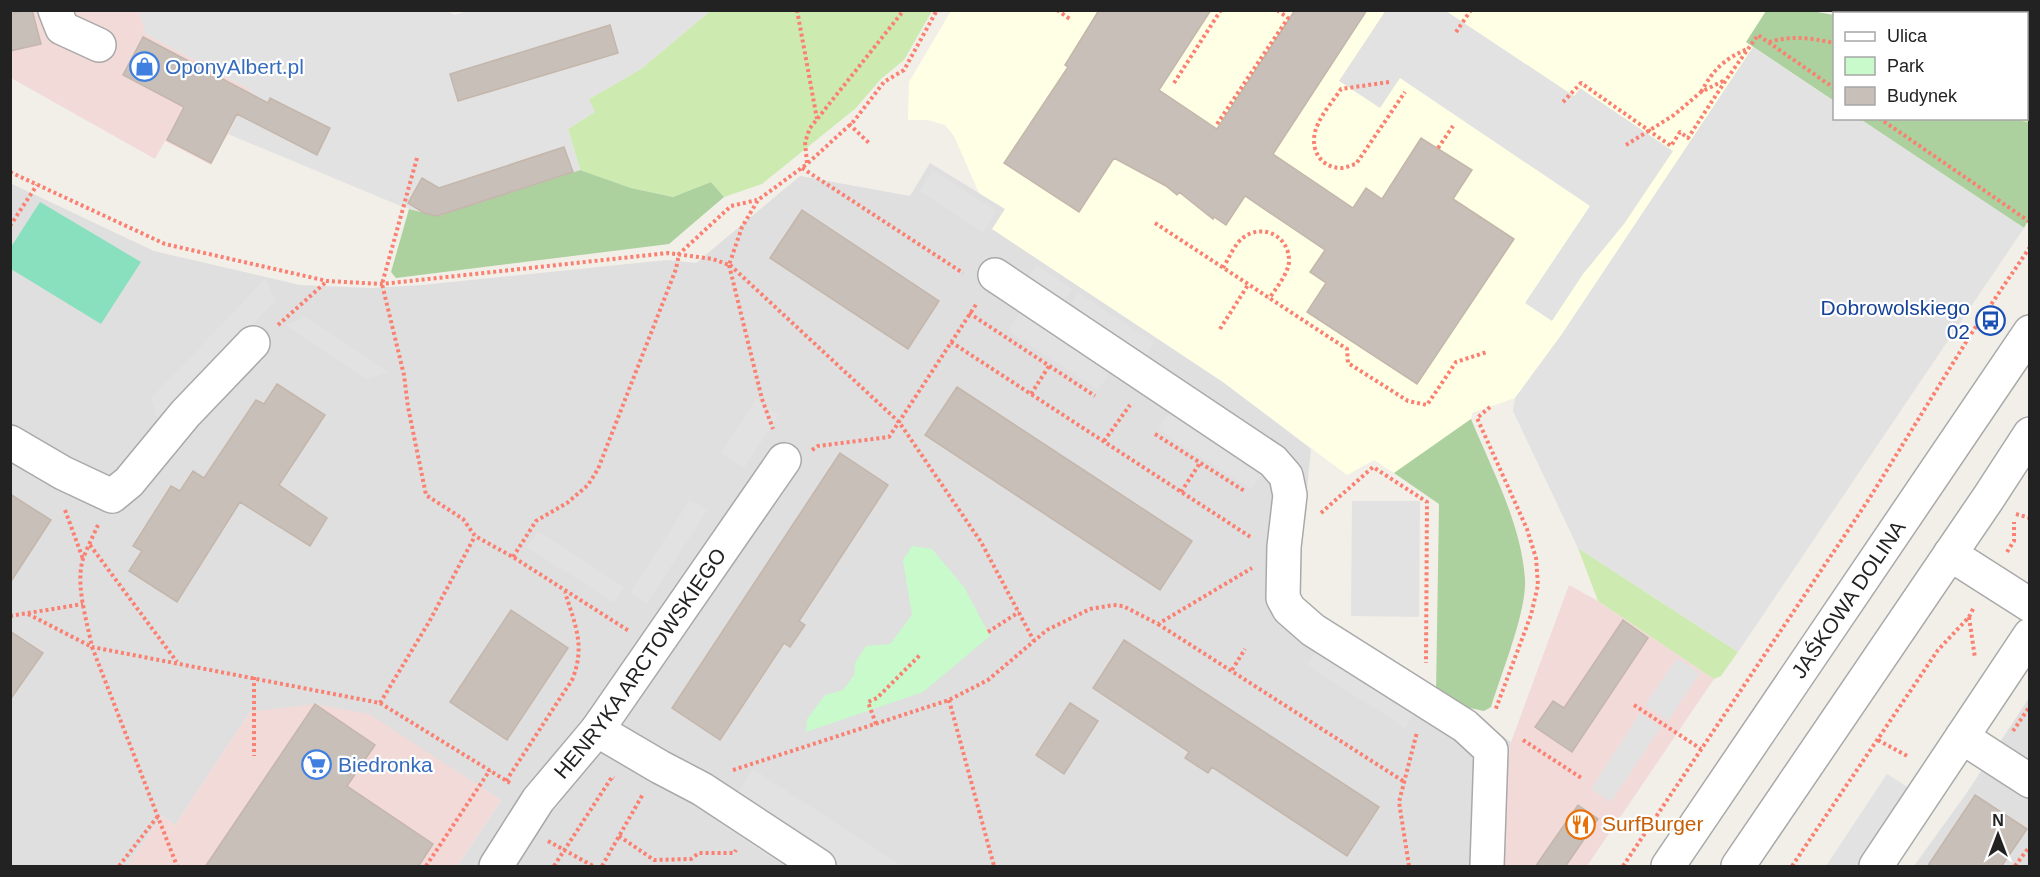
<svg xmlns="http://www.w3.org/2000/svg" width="2040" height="877" viewBox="0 0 2040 877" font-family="Arial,sans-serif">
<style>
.residential{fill:#e0dfdf}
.commercial{fill:#f2dad9}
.education{fill:#ffffe5}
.grass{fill:#cdebb0}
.forest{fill:#add19e}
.park{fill:#c8facc}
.pitch{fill:#88e0be}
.parking{fill:#e2e2e2}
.building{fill:#c7bfb8;stroke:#c4b6ab;stroke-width:1.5}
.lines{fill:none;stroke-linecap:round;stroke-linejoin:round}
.minor-casing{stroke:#a9a9a9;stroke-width:36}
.path{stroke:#fa8072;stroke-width:4;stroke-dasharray:3 3;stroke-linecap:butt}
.minor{stroke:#fff;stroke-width:33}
.labels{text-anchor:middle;stroke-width:4.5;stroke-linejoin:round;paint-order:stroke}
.shop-label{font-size:21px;fill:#366cbe;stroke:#fff;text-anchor:start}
.transit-label{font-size:21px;fill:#164399;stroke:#fff;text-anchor:end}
.street-label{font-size:21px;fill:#222;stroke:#fff}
.food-label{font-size:21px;fill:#c56008;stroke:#fff;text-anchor:start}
</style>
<rect width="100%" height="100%" fill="#f2efe9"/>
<path class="residential" d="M930 163 1005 209 993 229 1223 382 1311 449 1298 582 1303 604 1511 742 1502 790 1501 866H457L501 800 250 712 175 825 162 816 127 866H11L10 183 154 251 300 285 371 288 422 285 667 260 696 263 800 176 910 196Z
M2029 698V866H1914L1966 794Z"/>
<path class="commercial" d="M11 11H139L146 34 251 90 211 165 165 141 155 159 11 78Z
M1569 585 1598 601 1714 679 1587 866H1501L1502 790 1511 742Z
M315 704 369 714 501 800 457 866H127L162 816 175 825 250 712Z"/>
<path class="education" d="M951 11H1766L1746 42 1753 47 1562 334 1515 398 1472 413 1471 419 1394 473 1374 460 1347 475 1223 382 992 229 1005 209 979 193 954 136 945 125 928 120H908L909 82Z"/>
<path class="grass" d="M710 11H932L904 60 881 79 856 108 762 184 724 197 711 182 673 197 631 188 580 170 568 129 594 112 589 99 641 69Z
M1920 11H2029V123L2012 119 2026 118V14H1936Z
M1578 548 1738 652 1721 676 1714 679 1598 601Z"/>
<path class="forest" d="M1766 11H1812L1834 15V101L1746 42Z
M2012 118 2029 123V219L2024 228 1860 119Z
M580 170 631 188 673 197 711 182 724 197 669 244 396 278 391 272 409 209 438 216Z
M1471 419C1492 470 1521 523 1525 579 1527 611 1501 674 1491 707L1484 711 1470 708 1467 713 1436 694 1439 504 1394 473Z"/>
<path class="park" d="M912 546 932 549 964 587 990 636 923 692 806 732 807 719 825 695 843 690 854 675 855 663 866 646 890 644 912 615 903 560Z"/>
<path class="pitch" d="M40 202 141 262 101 324 11 269V247Z"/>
<path class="parking" d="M445 10 455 15 470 10 710 11 641 69 589 99 595 112 568 129 580 170 437 216 403 207 228 134 251 90 146 34 139 11Z
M1386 10 1446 11 1574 96 1580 88 1673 151 1624 224 1583 274 1552 321 1525 303 1590 206 1400 78 1380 108 1339 81Z
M1753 47 1834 101V118L1860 119 2024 228 1738 652 1578 548 1513 411 1515 398 1562 334Z
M933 170 997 211 983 232 920 191Z
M1036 265 1072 289 1063 302 1027 279Z
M266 278 275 301 159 424 151 398Z
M1079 293 1155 343 1146 356 1070 306Z
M1020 312 1110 371 1098 390 1008 331Z
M306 317 389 372 367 379 286 325Z
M756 400 779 415 744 468 721 453Z
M1170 412 1263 472 1251 489 1158 429Z
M690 500 707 511 646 604 630 593Z
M1352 501H1420L1419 617 1351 616Z
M538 531 624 587 614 603 527 547Z
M1320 645 1418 708 1405 728 1307 665Z
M1677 658 1700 673 1668 721 1645 705Z
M1640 713 1661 727 1611 802 1591 789Z
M753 769 901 866H784L718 823Z
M1887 774 1909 788 1857 866H1826Z"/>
<path class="building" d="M24 10H32L41 44 10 51V14Z
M1099 10H1211L1159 90 1217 129 1295 10H1367L1273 154 1353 208 1366 188 1382 199 1421 138 1472 170 1453 199 1514 239 1417 384 1307 312 1326 283 1310 272 1325 250 1245 196 1226 225 1214 217 1213 219 1179 192 1177 195 1166 186 1114 158 1079 212 1004 163 1068 67 1065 65Z
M610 25 618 53 458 101 450 74Z
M143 37 268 103 270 98 330 128 317 155 237 114 211 163 167 140 184 107 123 75Z
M564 147 573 172 437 216 424 213 408 203 422 178 439 188Z
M802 210 939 301 908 349 770 258Z
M277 384 325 415 279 485 327 518 310 546 240 502 177 602 129 571 142 551 133 546 171 486 180 491 193 471 204 478 256 400 264 404Z
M957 387 1192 541 1160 590 925 435Z
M840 453 888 485 799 621 805 625 790 647 784 643 720 740 672 708Z
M10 494 51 520 10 583Z
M511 610 568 648 507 740 450 702Z
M1623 620 1648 638 1572 752 1535 727 1553 701 1564 708Z
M10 631 43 653 10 700Z
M1124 640 1379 807 1347 856 1212 767 1208 773 1185 758 1189 752 1093 688Z
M1070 703 1098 721 1064 774 1036 755Z
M315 704 375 745 347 786 433 844 418 867H205Z
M1975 795 2027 829 2001 867H1927Z
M1578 805 1598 819 1565 867H1535Z"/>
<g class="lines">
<defs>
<g id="minor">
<path d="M55 10 62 28 99 45"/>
<path d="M995 275 1273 461 1286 476 1290 495 1284 547 1283 598 1289 609 1313 630 1465 726 1491 750 1487 866"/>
<path d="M10 442 63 473 112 496 129 482 185 414 253 343"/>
<path d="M1950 554 2030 605"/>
<path d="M597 730 660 767 702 789 819 866"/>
<path d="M1962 737 2030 781"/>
<path id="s1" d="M496 866 538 800 597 730 784 460"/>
<path id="s2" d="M1668 866 2030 332"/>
<path d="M1738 866 1989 497 2030 434"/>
<path d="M1876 866 2030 635"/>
</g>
</defs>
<use href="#minor" class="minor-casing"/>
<path class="path" d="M797 10 817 119
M1057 10 1070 19
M1914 14 1916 10
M2010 14 2015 10
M1456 32 1471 10
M1769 42C1792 35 1811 38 1834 43
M1389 82 1341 89C1334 100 1323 112 1318 124 1308 144 1317 168 1342 168 1346 168 1351 165 1356 164L1405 92
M1174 83 1221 10
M1701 92C1714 69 1723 60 1747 49
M1563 102 1581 83 1671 146 1680 132 1688 138 1726 80 1758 35 1834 88
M1879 118 2030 222
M849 124 870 144
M1217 124 1288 18 1277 10
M1626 145 1674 115 1701 92 1725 80
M1438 148 1453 126
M417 158 382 284 404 375 408 407 426 495 463 519 475 536 513 557 629 631
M807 163 805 142 810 128 904 10
M802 168 963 273
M10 172 165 244 327 281 382 284 668 253 713 259 729 265 742 227 758 200 807 164 854 121 884 82 904 70 937 10
M1155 223 1347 349 1348 363 1408 401 1427 405 1456 362 1487 352
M10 226 37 185
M729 265 762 399 773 429
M730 265 899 422 981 542 1034 641
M1223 268C1229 258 1235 243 1244 237 1264 223 1290 237 1289 262 1288 274 1276 288 1269 299
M969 313 1095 396
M278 325 327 281
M1220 329 1248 285
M951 342 1252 538
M1031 394 1049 366
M1490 407 1477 418 1527 529 1536 558 1538 585 1531 615 1495 711
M1155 434 1246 492
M1104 441 1130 405
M812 450 818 446 889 437 977 303
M1181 492 1200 463
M65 510 83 559
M1321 513 1373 467 1427 502 1426 663
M2016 514 2030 518
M98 525C93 536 87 548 83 559 75 585 87 621 92 647L380 703 510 783
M90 545 177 662
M2007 552 2014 541V522
M513 557 536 521 567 503 588 485 598 469 676 269 679 254 731 206 757 200
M28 614 92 647 177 866
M10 616 83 604
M1969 617 1975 658
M1158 624 1403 781
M988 632 1019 612
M1232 670 1245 649
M254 677V756
M949 700 994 866
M380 703 429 622 475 536
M1634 705 1701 749
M876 724 868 702 877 698 921 654
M2013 731 2030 706
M1523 740 1583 779
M1878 740 1909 757
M733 770 949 700 988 680 1047 630 1090 609 1113 605 1123 606 1158 624 1252 568
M506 781 572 680C586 646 575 625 565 592
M619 836 654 860 691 859 699 853H734L736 850
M548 841 593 866
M119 866 158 816
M426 866 490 770
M554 866 612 777 614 778
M602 866 643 794
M1409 866 1399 802 1417 732
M1623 866 1869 499 1971 334 2030 247
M1792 866 1938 650 1969 617 1974 607
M2015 866 2030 846"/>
<use href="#minor" class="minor"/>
</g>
<defs>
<symbol id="shop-ring" viewBox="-11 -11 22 22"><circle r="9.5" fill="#fff" stroke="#3f7fe0" stroke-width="1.5"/><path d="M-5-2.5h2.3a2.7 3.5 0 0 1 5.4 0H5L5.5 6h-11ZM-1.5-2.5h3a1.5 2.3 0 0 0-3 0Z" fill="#3f7fe0"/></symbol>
<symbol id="bus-ring" viewBox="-11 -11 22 22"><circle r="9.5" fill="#fff" stroke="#1a4fb4" stroke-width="1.5"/><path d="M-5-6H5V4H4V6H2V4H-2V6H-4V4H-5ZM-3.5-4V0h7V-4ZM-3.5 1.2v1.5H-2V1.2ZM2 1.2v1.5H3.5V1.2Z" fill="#1a4fb4"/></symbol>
<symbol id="supermarket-ring" viewBox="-11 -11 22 22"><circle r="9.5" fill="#fff" stroke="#3f7fe0" stroke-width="1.5"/><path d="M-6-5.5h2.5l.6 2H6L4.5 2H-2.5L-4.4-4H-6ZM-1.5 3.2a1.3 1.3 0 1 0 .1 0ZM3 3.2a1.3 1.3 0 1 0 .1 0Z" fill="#3f7fe0"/></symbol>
<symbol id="restaurant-ring" viewBox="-11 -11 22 22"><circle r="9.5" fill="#fff" stroke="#e8710a" stroke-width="1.5"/><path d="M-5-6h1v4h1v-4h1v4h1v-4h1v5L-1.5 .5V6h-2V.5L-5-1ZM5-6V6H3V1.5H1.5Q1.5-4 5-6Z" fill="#e8710a"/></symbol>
</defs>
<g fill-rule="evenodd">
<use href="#shop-ring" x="128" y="50" width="33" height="33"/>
<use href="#bus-ring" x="1974" y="304" width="33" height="33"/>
<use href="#supermarket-ring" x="300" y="748" width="33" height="33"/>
<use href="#restaurant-ring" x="1564" y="808" width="33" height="33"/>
</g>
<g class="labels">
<g class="shop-label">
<text x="165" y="74">OponyAlbert.pl</text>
<text x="338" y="772">Biedronka</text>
</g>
<g class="transit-label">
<text x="1970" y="315">Dobrowolskiego<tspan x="1970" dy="24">02</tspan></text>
</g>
<g class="street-label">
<text dy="7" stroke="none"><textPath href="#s2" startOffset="322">JAŚKOWA DOLINA</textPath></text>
<text dy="7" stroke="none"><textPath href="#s1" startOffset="249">HENRYKA ARCTOWSKIEGO</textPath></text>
</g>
<g class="food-label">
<text x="1602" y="831">SurfBurger</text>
</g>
</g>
<rect width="2040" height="877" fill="none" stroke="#222222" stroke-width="24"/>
<rect x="1833" y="12" width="195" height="108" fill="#ffffff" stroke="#a7a7a7" stroke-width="1.5"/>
<rect x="1845" y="32" width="30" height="9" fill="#ffffff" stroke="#a7a7a7" stroke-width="1.5"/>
<text x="1887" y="42" font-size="18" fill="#222222">Ulica</text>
<rect x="1845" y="57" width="30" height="18" fill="#c8facc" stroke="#a7a7a7" stroke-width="1.5"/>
<text x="1887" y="72" font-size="18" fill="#222222">Park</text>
<rect x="1845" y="87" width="30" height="18" fill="#c7bfb8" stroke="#a7a7a7" stroke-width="1.5"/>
<text x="1887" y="102" font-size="18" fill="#222222">Budynek</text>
<g transform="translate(1998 835)" stroke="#ffffff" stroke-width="4.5" paint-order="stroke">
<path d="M0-4.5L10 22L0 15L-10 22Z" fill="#222222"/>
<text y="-9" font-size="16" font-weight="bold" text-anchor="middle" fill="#222222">N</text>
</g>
</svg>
